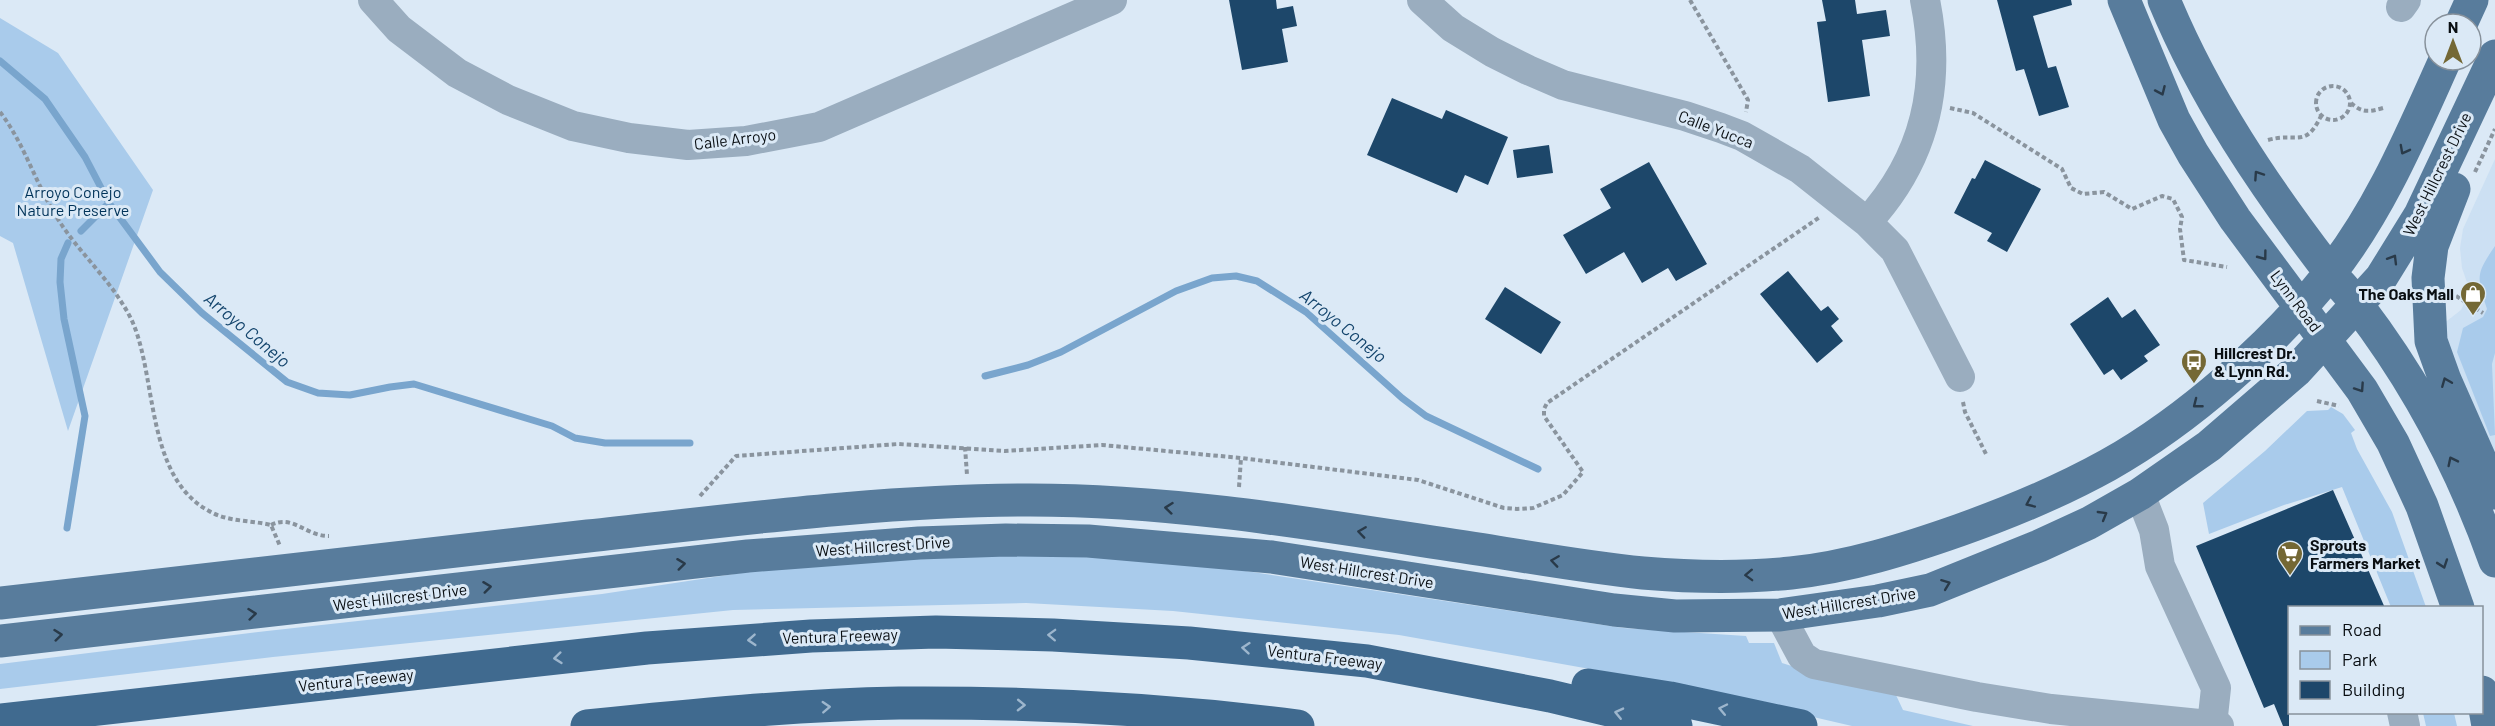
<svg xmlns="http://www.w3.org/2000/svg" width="2495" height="726" viewBox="0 0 2495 726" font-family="Barlow,sans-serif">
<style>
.built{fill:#cce0f3}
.green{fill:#a9cbeb}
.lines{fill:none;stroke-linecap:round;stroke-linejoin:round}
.stream{stroke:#79a5cd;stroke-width:7}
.building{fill:#1d476a}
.path{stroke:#8a949e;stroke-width:4;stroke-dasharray:4.5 3;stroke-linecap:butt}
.minor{stroke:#9aadbf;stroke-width:30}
.major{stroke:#587c9c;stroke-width:33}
.highway{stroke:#406a8f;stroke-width:33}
.oneway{stroke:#293a49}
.oneway2{stroke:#9db6cd}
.labels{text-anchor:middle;stroke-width:6;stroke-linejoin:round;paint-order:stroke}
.street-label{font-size:16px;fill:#090e12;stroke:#dbe9f6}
.park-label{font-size:16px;fill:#003359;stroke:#dbe9f6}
.poi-label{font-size:16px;font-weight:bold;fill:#090e12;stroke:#dbe9f6;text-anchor:start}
.water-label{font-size:18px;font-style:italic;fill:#13446c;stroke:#dbe9f6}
</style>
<rect width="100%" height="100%" fill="#dbe9f6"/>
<path class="built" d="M2495 159V468L2459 378 2443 324 2461 310 2470 291 2462 268 2460 248 2463 229Z"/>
<path class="green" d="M0 18 58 53 153 190 68 431 13 243 0 236Z
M2495 246V353L2492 364 2495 435 2490 436 2457 352 2463 328 2483 317 2487 309C2477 277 2475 275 2495 246Z
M2331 407 2343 414 2355 430 2351 433 2357 449 2392 512 2426 607H2391L2342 487 2284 505 2209 534 2203 503 2265 451 2307 411 2328 410Z
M1045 553 1186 562 1623 628 1746 636 1749 643H1774L1782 663 1858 687 1895 693 1903 710 1973 726H1852L1663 682 1399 635 1173 611 1026 603 733 610 273 657 0 689V664L267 631 602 594 814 562Z
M2423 713H2454L2457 726H2426Z"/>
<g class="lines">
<path class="stream" d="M0 61 45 99 85 157 109 203 160 272 202 313 287 382 318 393 350 395 390 387 414 384 552 426 575 438 605 443H690
M81 231 109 203
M985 376 1028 365 1061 352 1176 291 1212 278 1236 276 1257 281 1306 312 1402 398 1426 416 1538 469
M67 528 85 416 64 319 60 282 61 259 68 243"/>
</g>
<path class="building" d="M1229 0H1276L1277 9 1293 6 1297 26 1282 29 1288 62 1242 70Z
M1822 0H1855L1857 14 1886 10 1890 36 1862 40 1870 96 1828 102 1817 22 1826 21Z
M1997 0H2071L2072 5 2033 16 2048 68 2056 66 2069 107 2039 116 2024 69 2016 71Z
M1392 98 1442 119 1446 110 1508 137 1488 185 1465 175 1457 193 1367 155Z
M1549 145 1553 173 1517 178 1513 150Z
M1985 160 2041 189 2007 252 1987 241 1992 233 1954 213 1972 178 1975 179Z
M1649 162 1707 264 1676 281 1668 268 1642 283 1624 252 1586 274 1563 235 1611 208 1600 189Z
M1788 271 1821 311 1828 306 1839 319 1831 326 1843 341 1817 363 1760 294Z
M1505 287 1561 322 1541 354 1485 319Z
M2108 297 2122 318 2135 309 2160 345 2144 356 2148 361 2121 380 2113 369 2104 375 2070 324Z
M2333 490 2385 608H2289V726H2283L2274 704 2264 708 2196 546Z"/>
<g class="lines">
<path class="path" d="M1690 0 1748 100 1746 112
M2316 103a17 17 0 1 1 34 0a17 17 0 1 1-34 0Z
M2351 103C2362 113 2369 112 2383 108
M1950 108 1973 113 2062 169 2071 188 2083 194 2104 192 2132 209 2162 196 2173 199 2182 217 2180 229 2184 260 2227 267
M0 112C24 143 35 182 56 216 78 253 115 283 133 323 157 380 146 477 209 511 228 522 250 520 271 525L280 546
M2268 140C2297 132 2305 149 2321 116
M2475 172 2495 129
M2456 296 2483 313
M2317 401 2339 406
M1963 402 1965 412 1987 456
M965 447 967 475
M1239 487 1241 458
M700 496 736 456 898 444 1005 451 1102 445 1241 458 1418 480 1504 508 1517 509 1533 508 1563 495 1583 472 1544 416V409L1547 403 1820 217
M271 525C293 514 305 536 329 536"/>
<path class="minor" d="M373 0 399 29 457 73 508 100 573 126 629 138 688 145 746 141 819 127 1112 0
M1422 0 1453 28 1492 52 1528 70 1563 85 1685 116 1721 128 1742 136 1800 169 1867 222 1895 250 1960 377
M2401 7 2406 0
M1867 222C1926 158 1942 84 1925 0
M2140 494 2154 530 2160 566 2216 688 2212 725
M1780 615 1802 656 1814 664 1977 697 2051 709 2219 726
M2402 712 2405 726"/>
<path class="major" d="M2124 0 2174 120 2193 154 2235 219 2362 390 2393 443 2422 506 2458 608
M2164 0C2205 99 2264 186 2329 271 2338 283 2349 293 2358 306 2416 382 2463 471 2495 561
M2461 24 2472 0
M2454 189 2432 246 2428 278 2431 341 2445 380 2495 493
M0 603C196 580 392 558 588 536 735 520 882 500 1030 500 1187 500 1342 529 1497 552 1546 560 1594 568 1643 573 1691 577 1743 578 1791 573 1849 567 1906 549 1960 530 2011 512 2061 491 2108 465 2188 420 2273 345 2330 273 2380 210 2412 133 2445 60
M0 641 748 556 919 543 1006 540 1088 541 1272 557 1614 610 1675 616 1780 615 1878 601 1930 590 2039 546 2089 523 2140 494 2209 446 2296 371 2381 278 2420 215 2495 56
M2482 692 2488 726"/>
<path class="highway" d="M1588 685 1670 698 1801 726
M0 720 647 648 811 636 936 632 1053 635 1189 643 1367 661 1550 696 1676 726
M587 726C691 715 795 705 899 703 1032 702 1166 709 1298 726"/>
</g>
<defs><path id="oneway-chevron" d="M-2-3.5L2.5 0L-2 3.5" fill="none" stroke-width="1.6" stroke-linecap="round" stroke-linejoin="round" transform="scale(1.5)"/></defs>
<g class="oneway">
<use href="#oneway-chevron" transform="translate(2161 91) rotate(66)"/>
<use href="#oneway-chevron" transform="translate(2404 150) rotate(118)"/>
<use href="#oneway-chevron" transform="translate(2258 175) rotate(-124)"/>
<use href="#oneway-chevron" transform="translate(2263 256) rotate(53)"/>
<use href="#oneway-chevron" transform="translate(2393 259) rotate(-59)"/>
<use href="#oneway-chevron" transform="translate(2446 382) rotate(-112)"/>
<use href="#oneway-chevron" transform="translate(2360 388) rotate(56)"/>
<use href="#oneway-chevron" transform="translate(2197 404) rotate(142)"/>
<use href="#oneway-chevron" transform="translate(2452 461) rotate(-116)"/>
<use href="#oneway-chevron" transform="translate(2030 503) rotate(156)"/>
<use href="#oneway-chevron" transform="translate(1169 508) rotate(-174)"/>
<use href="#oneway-chevron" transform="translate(2103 515) rotate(-30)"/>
<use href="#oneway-chevron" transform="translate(1362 532) rotate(-172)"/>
<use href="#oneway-chevron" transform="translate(1555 561) rotate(-172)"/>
<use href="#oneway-chevron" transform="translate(681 564) rotate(-7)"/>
<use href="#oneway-chevron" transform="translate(2443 564) rotate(71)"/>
<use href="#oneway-chevron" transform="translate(1749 575) rotate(178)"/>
<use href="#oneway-chevron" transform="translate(1946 584) rotate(-21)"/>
<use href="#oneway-chevron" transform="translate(487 587) rotate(-7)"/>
<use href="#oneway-chevron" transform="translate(252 614) rotate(-6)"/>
<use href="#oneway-chevron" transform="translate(58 635) rotate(-6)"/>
</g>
<g class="oneway2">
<use href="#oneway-chevron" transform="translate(1052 635) rotate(-178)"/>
<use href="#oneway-chevron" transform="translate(752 640) rotate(176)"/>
<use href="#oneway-chevron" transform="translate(1246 648) rotate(-175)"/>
<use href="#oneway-chevron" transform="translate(558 658) rotate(174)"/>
<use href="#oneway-chevron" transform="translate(1021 705) rotate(1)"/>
<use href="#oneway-chevron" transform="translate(826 707) rotate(-3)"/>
<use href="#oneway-chevron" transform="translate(1723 709) rotate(-168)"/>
<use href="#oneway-chevron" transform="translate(1619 713) rotate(-167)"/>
</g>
<defs>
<symbol id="shop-pin" viewBox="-11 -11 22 30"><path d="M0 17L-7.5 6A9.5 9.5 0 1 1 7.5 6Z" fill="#746835" stroke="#dbe9f6"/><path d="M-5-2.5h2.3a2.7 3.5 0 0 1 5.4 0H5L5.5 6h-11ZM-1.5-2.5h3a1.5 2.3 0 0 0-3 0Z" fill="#fff"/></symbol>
<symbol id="bus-pin" viewBox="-11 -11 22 30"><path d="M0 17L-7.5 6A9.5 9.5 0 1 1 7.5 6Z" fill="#746835" stroke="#dbe9f6"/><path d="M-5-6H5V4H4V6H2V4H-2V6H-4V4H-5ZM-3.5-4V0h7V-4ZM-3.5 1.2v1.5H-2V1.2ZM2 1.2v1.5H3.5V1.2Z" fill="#fff"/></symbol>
<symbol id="supermarket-pin" viewBox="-11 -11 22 30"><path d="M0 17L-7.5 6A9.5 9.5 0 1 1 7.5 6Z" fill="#746835" stroke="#dbe9f6"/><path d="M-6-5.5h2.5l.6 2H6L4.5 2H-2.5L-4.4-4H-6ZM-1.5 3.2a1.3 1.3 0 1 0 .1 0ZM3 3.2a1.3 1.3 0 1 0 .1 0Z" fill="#fff"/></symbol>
</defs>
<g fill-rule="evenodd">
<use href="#shop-pin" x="2458" y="279" width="30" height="40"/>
<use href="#bus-pin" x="2179" y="347" width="30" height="40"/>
<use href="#supermarket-pin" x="2275" y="539" width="30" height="40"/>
</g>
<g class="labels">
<g class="street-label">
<text transform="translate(1716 129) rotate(21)" y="6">Calle Yucca</text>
<text transform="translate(735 139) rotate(-7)" y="6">Calle Arroyo</text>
<text transform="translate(2437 174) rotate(-64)" y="6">West Hillcrest Drive</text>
<text transform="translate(2296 301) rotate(53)" y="6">Lynn Road</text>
<text transform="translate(883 546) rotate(-4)" y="6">West Hillcrest Drive</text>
<text transform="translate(1367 572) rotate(9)" y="6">West Hillcrest Drive</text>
<text transform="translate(400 597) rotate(-7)" y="6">West Hillcrest Drive</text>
<text transform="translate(1849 603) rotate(-9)" y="6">West Hillcrest Drive</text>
<text transform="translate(840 636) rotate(-2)" y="6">Ventura Freeway</text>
<text transform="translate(1325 657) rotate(7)" y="6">Ventura Freeway</text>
<text transform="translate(356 680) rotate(-6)" y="6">Ventura Freeway</text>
</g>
<g class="park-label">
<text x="73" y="198">Arroyo Conejo<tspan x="73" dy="18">Nature Preserve</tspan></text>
</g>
<g class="poi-label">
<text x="2454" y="300" text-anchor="end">The Oaks Mall</text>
<text x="2214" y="359">Hillcrest Dr.<tspan x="2214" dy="18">&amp; Lynn Rd.</tspan></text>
<text x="2310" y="551">Sprouts<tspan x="2310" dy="18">Farmers Market</tspan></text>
</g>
<g class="water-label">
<text transform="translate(1343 326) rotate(39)" y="6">Arroyo Conejo</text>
<text transform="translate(247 330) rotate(40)" y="6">Arroyo Conejo</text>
</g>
</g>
<rect x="2288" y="606" width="195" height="108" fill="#dbe9f6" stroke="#87919b" stroke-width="1.5"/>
<rect x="2300" y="626" width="30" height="9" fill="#587c9c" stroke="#87919b" stroke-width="1.5"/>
<text x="2342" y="636" font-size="18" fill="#090e12">Road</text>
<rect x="2300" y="651" width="30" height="18" fill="#a9cbeb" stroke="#87919b" stroke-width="1.5"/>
<text x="2342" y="666" font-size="18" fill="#090e12">Park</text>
<rect x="2300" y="681" width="30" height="18" fill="#1d476a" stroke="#87919b" stroke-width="1.5"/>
<text x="2342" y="696" font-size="18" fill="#090e12">Building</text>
<g transform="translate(2453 42)"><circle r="28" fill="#dbe9f6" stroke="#87919b" stroke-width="1.5"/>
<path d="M0-4.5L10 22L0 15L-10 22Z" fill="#746835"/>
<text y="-9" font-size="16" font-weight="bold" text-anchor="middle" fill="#090e12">N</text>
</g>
</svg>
